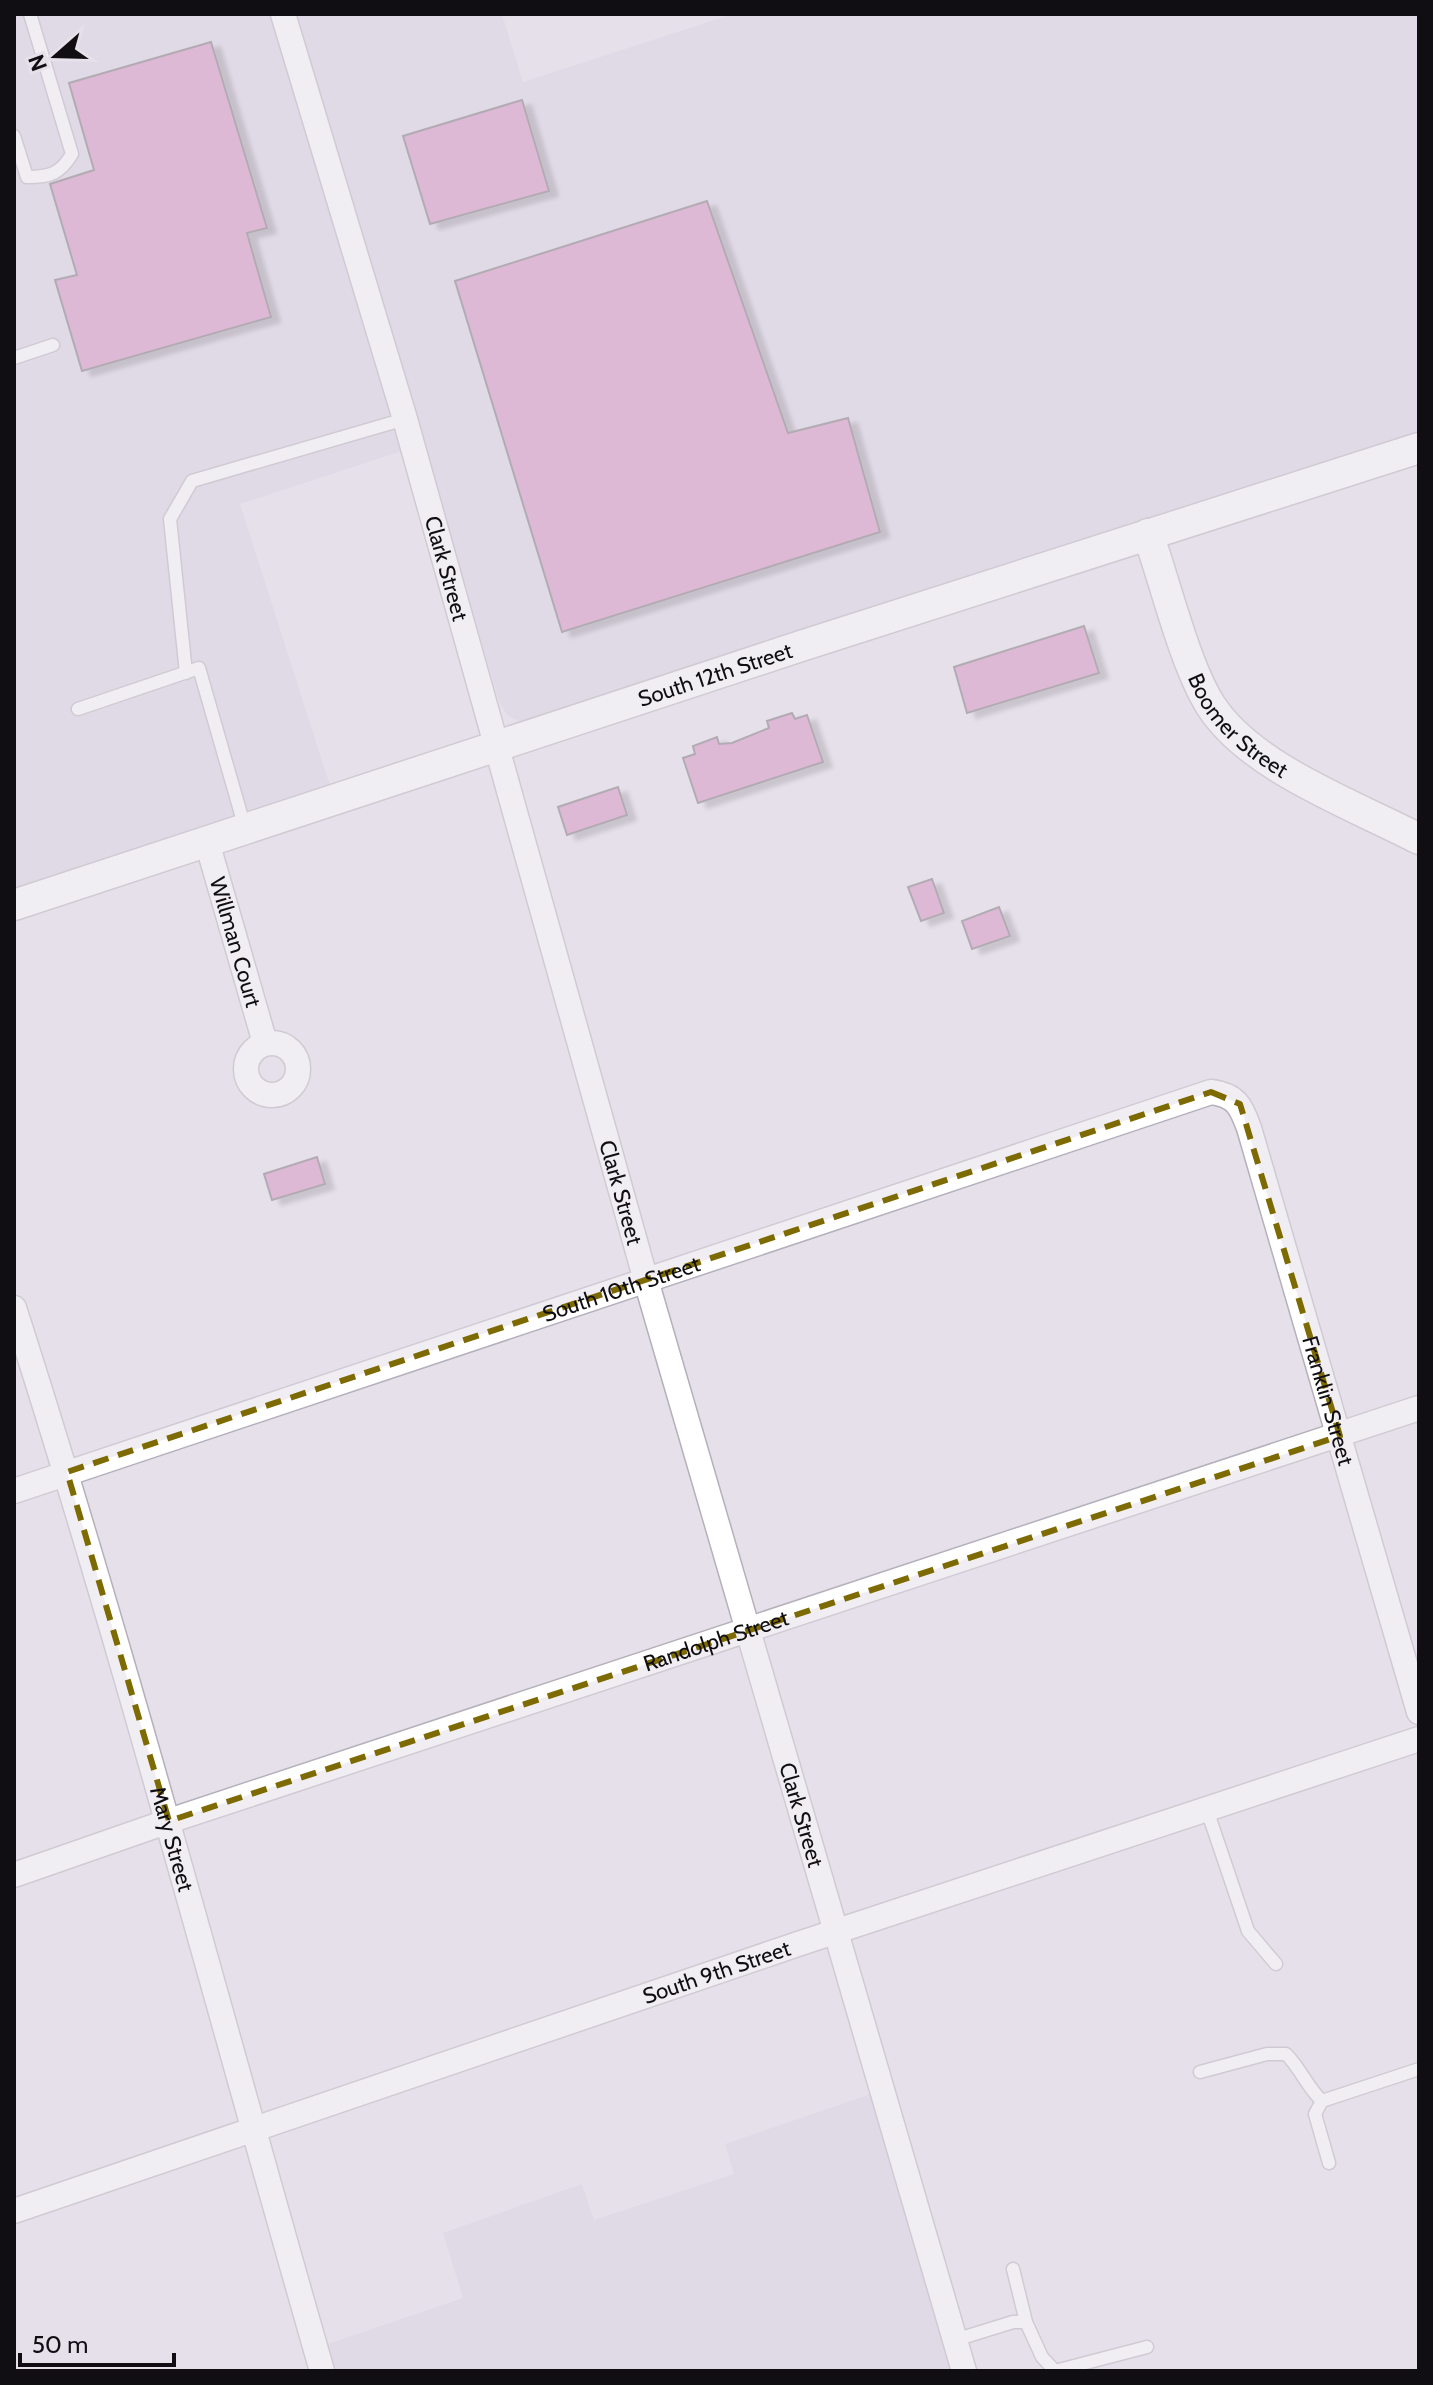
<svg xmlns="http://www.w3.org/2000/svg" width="1433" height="2385" viewBox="0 0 1433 2385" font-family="Cabin,sans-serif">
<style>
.built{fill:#dad2e3}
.building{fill:#d28abd;stroke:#756c72;stroke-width:2;filter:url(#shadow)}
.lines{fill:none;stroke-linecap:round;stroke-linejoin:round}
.service-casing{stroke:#b5b0ba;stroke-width:15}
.minor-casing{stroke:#b5b0ba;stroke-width:27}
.tertiary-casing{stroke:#b5b0ba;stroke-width:33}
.service{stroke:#fff;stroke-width:12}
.minor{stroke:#fff;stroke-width:24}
.tertiary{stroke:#fff;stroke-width:30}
.marked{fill:none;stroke:#7d6a01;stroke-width:6;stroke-dasharray:16 10;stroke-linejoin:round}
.labels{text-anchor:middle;stroke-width:7;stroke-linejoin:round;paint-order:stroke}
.street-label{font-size:22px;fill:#100e12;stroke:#e5e0ea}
</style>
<defs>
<filter id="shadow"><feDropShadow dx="9" dy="5" stdDeviation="2" flood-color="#0004"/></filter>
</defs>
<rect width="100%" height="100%" fill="#e5e0ea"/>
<path class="built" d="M14 14H502L523 82 733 14H1419V433L926 594 533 720 518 721 507 715 499 701 423 444 240 504 330 786 14 889Z
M874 2093 954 2371H335L328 2344 463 2298 443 2233 582 2184 594 2220 734 2174 725 2144Z"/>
<path class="building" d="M211 42 267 228 247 233 271 317 82 371 55 280 77 275 50 184 94 170 69 83Z
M522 100 549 191 430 224 403 136Z
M707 201 788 433 848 418 880 532 562 632 455 281Z
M1084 626 1099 673 967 713 954 667Z
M792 713 795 719 807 715 823 762 698 803 683 758 695 754 693 746 717 737 719 744 732 743 769 728 767 721Z
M618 787 627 815 567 835 558 807Z
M932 879 944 913 921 921 908 887Z
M999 907 1010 936 972 949 962 921Z
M317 1157 325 1184 272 1200 264 1174Z"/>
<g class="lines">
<defs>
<path id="service" d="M14 136 27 177C50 177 60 174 72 154L30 14
M14 358 53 345
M186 673 170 519 192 481 405 419
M78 709 199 668 245 828
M1207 1810 1248 1931 1276 1964
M1200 2072 1267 2054H1286C1301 2069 1307 2087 1322 2101L1419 2069
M1322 2101 1315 2114 1329 2163
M1013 2269 1026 2322
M955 2340 1013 2322H1026L1042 2357 1055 2371
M1055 2371 1147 2347"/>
<g id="minor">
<path id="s1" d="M283 14 405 419 645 1277 964 2371"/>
<path id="s2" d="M207 842 265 1043"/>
<circle cx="272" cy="1069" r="26"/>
<path id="s3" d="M14 1308C127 1660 220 2016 322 2371"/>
<path id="s4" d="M14 1491 1211 1092C1236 1095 1241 1106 1249 1128L1419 1712"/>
<path id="s5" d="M14 1875 169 1821 1419 1408"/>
<path id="s6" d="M14 2211 801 1943 1419 1739"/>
</g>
<g id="tertiary">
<path id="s7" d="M1148 534C1165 582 1185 666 1211 706 1251 768 1354 805 1419 839"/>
<path id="s8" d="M14 905 801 646 1419 448"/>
</g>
</defs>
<use href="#service" class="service-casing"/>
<use href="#minor" class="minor-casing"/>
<use href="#tertiary" class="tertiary-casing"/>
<use href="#service" class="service"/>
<use href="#minor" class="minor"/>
<use href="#tertiary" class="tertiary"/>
</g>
<path d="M0 0H1433V2385H0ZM1211 1092 1240 1104 1340 1436 169 1821 67 1472Z" fill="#e5e0ea" fill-opacity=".55" fill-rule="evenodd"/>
<path class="marked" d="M1211 1092 1240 1104 1340 1436 169 1821 67 1472Z"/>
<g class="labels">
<g class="street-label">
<text dy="8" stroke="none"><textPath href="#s1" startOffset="578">Clark Street</textPath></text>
<text dy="8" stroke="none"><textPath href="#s8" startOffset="738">South 12th Street</textPath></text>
<text dy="8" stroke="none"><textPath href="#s7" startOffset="216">Boomer Street</textPath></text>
<text dy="8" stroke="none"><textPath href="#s2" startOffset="104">Willman Court</textPath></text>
<text dy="8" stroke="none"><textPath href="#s1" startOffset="1226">Clark Street</textPath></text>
<text dy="8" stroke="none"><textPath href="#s4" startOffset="640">South 10th Street</textPath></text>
<text dy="8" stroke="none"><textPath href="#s4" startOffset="1602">Franklin Street</textPath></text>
<text dy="8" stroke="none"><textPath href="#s5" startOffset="740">Randolph Street</textPath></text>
<text dy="8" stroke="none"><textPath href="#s1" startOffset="1874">Clark Street</textPath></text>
<text dy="8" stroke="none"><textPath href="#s3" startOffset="554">Mary Street</textPath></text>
<text dy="8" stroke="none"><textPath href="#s6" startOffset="742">South 9th Street</textPath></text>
</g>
</g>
<rect width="1433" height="2385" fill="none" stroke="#100e12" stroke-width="32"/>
<g transform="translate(56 56) rotate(250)" stroke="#e5e0ea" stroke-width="6" paint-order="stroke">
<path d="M0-6L14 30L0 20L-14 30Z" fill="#100e12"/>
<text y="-12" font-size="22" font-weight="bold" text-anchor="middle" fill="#100e12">N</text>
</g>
<path d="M20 2353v12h154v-12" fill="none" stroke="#100e12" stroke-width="4"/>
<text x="32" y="2353" font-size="24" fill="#100e12" stroke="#e5e0ea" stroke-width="6" paint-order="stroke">50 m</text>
</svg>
